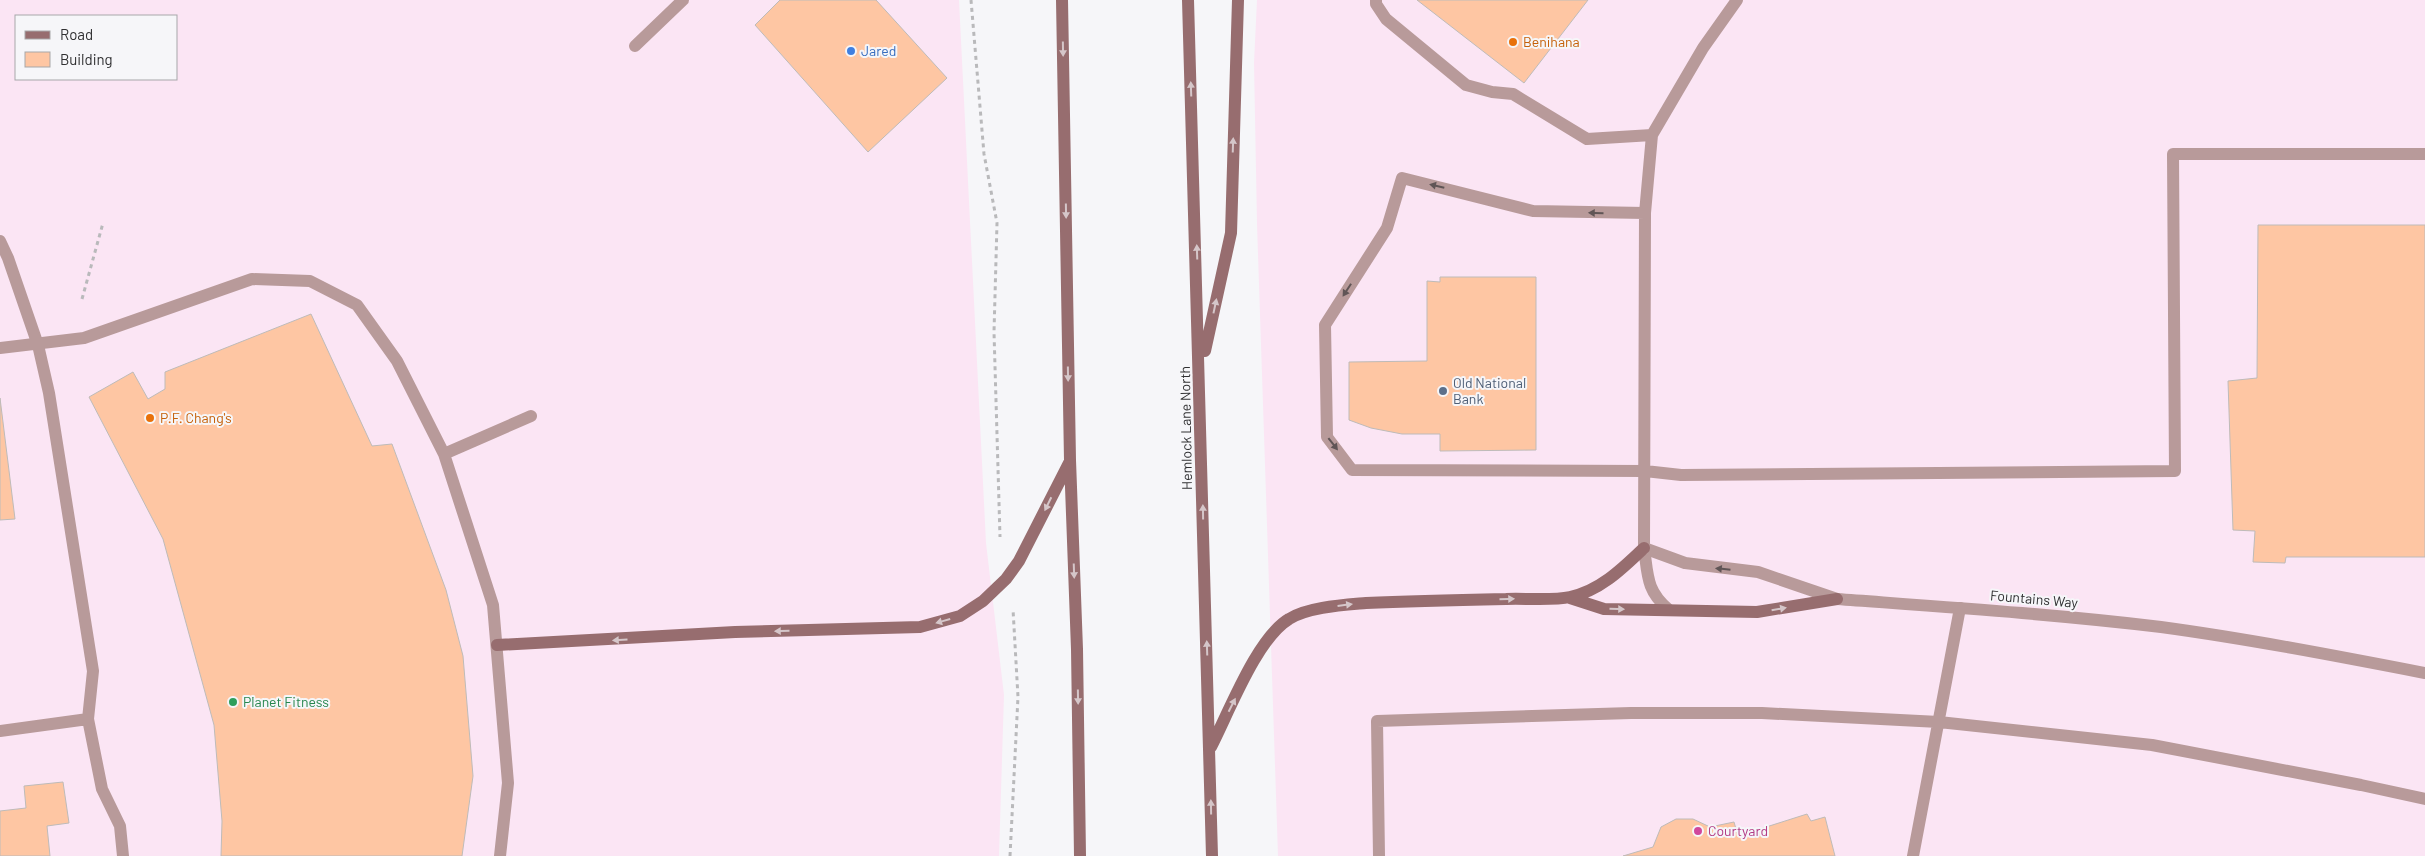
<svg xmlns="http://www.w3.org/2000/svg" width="2425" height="856" viewBox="0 0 2425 856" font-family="Barlow,sans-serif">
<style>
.commercial{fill:#fbe5f4;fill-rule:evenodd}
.building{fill:#fec6a3;stroke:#bebbb9}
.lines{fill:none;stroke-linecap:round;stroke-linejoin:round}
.path{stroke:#b9b9bb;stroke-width:3;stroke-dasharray:4 4;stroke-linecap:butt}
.service{stroke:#b89a9a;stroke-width:12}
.minor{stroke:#b89a9a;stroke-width:12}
.tertiary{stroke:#b89a9a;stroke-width:12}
.secondary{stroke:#976d6f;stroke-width:12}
.oneway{fill:#d5c6c9}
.oneway2{fill:#605556}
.food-dot{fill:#e8710a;stroke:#f6f6f9;stroke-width:2}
.shop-dot{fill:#3f7fe0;stroke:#f6f6f9;stroke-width:2}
.service-dot{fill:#5c6f8a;stroke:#f6f6f9;stroke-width:2}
.leisure-dot{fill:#2e9e5b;stroke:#f6f6f9;stroke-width:2}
.hotel-dot{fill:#d1479c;stroke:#f6f6f9;stroke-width:2}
.labels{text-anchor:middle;stroke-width:4;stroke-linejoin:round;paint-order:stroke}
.food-label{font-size:14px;fill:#c56008;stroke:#f6f6f9;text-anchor:start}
.shop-label{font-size:14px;fill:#366cbe;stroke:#f6f6f9;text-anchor:start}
.service-label{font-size:14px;fill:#4e5e75;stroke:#f6f6f9;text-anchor:start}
.street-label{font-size:14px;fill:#303032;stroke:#f6f6f9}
.leisure-label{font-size:14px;fill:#27864d;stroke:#f6f6f9;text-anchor:start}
.hotel-label{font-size:14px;fill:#b23c85;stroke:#f6f6f9;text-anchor:start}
</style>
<rect width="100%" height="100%" fill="#f6f6f9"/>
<path class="commercial" d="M0 0H959L986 543 1004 695 999 856H0ZM16 16H176V79H16Z
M1257 0H2425V856H1278L1257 224 1254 63Z"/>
<path class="building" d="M780 0H876L947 78 868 152 755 25Z
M1417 0H1588L1524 83Z
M2258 225H2425V557H2286L2285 563 2253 562 2255 531 2233 530 2228 381 2257 378Z
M1440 277H1536V450L1440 451V434H1402L1371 428 1349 420V362L1427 361V281L1440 282Z
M311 314 372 446 392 444 446 590 463 656 473 776 462 856H221L222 821 214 725 163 539 89 397 133 372 148 399 165 389V372Z
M0 398 15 519 0 520Z
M63 782 69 823 47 826 50 856H0V811L26 808 24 786Z
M1807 814 1811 821 1825 817 1835 856H1623L1653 847 1661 827 1676 819H1693L1710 827 1734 822 1738 836Z"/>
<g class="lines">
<path class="path" d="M971 0 984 154 997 223 994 332 1000 537
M82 299 103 223
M1010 856 1018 697 1013 609"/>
<path class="service" d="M1376 0V4L1386 19 1466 85 1492 92 1513 94 1587 139 1652 135
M635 46 683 0
M1645 213 1533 211 1402 178 1387 228 1325 325 1327 437 1352 470 1645 471 1681 475 2175 471 2173 154H2425
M0 241 8 258 38 345 49 393 93 671 88 719 102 789 120 826 123 856
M0 348 84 338 252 279 310 281 357 305 397 361 444 454 493 605 508 783 500 856
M444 454 531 416
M1668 609C1646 590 1648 575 1644 548L1645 213 1652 135 1703 48 1737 0
M0 731 88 719
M1379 856 1377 721 1631 713H1762L1939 722 2152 745 2361 785 2425 799
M1913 856 1960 608"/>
<path class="minor" d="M1837 599C1945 607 2053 614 2161 627 2249 639 2337 656 2425 673"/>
<path class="tertiary" d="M1644 548 1685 563 1758 572 1837 599"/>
<path class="secondary" d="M1062 0 1070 460 1077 649 1080 856
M1188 0 1212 856
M1205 351 1231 233 1238 0
M1570 598 1604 609 1757 612 1837 599
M497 645 735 632 920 627 960 616 983 601 1006 579 1019 561 1069 463
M1211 747C1229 712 1257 638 1289 619 1308 607 1344 605 1366 603 1413 601 1459 600 1506 599 1525 598 1552 601 1570 597 1600 591 1623 568 1644 548"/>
</g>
<defs><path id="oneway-solid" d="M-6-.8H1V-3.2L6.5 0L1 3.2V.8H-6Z" transform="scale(1.25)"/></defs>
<g class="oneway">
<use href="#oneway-solid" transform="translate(1063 49) rotate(89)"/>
<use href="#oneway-solid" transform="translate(1191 89) rotate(-92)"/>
<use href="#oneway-solid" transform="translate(1233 145) rotate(-88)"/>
<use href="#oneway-solid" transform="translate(1066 211) rotate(89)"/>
<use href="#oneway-solid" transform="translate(1197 252) rotate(-92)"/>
<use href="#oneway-solid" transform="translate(1215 306) rotate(-78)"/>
<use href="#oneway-solid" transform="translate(1068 374) rotate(89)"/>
<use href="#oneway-solid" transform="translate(1048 504) rotate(116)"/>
<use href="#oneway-solid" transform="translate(1203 512) rotate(-91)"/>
<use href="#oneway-solid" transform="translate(1074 571) rotate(88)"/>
<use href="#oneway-solid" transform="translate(1507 599) rotate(-1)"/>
<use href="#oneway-solid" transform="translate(1345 605) rotate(-7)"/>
<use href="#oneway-solid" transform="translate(1617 609) rotate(1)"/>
<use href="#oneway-solid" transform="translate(1779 609) rotate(-10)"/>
<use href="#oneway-solid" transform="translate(943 621) rotate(164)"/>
<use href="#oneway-solid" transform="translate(782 631) rotate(179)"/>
<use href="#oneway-solid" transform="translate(620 640) rotate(177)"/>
<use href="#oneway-solid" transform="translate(1207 648) rotate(-92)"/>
<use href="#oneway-solid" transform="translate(1078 697) rotate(89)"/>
<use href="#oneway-solid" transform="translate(1232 705) rotate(-63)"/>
<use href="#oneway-solid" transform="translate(1211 807) rotate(-91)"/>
</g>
<g class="oneway2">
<use href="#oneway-solid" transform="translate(1437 186) rotate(-167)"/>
<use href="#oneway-solid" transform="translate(1596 213) rotate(-179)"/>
<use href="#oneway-solid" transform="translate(1347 290) rotate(123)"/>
<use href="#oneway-solid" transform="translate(1333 444) rotate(52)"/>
<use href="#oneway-solid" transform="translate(1723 569) rotate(-174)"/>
</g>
<g class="food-dot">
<circle cx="1513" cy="42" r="5"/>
<circle cx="150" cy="418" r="5"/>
</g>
<circle class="shop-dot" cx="851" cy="51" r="5"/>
<circle class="service-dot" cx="1443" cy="391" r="5"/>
<circle class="leisure-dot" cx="233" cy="702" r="5"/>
<circle class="hotel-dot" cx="1698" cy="831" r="5"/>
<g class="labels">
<g class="food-label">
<text x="1523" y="47">Benihana</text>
<text x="160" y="423">P.F. Chang's</text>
</g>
<g class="shop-label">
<text x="861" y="56">Jared</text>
</g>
<g class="service-label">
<text x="1453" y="388">Old National<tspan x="1453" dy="16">Bank</tspan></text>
</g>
<g class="street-label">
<text transform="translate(1186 428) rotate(-91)" y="5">Hemlock Lane North</text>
<text transform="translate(2034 599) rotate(5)" y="5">Fountains Way</text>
</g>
<g class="leisure-label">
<text x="243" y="707">Planet Fitness</text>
</g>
<g class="hotel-label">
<text x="1708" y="836">Courtyard</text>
</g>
</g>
<rect x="15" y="15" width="162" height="65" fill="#f6f6f9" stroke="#a7a7a9"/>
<rect x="25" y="31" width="25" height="8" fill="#976d6f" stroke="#a7a7a9"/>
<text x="60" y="40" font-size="15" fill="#303032">Road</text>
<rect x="25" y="52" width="25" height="15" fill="#fec6a3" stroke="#a7a7a9"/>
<text x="60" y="65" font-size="15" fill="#303032">Building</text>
</svg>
